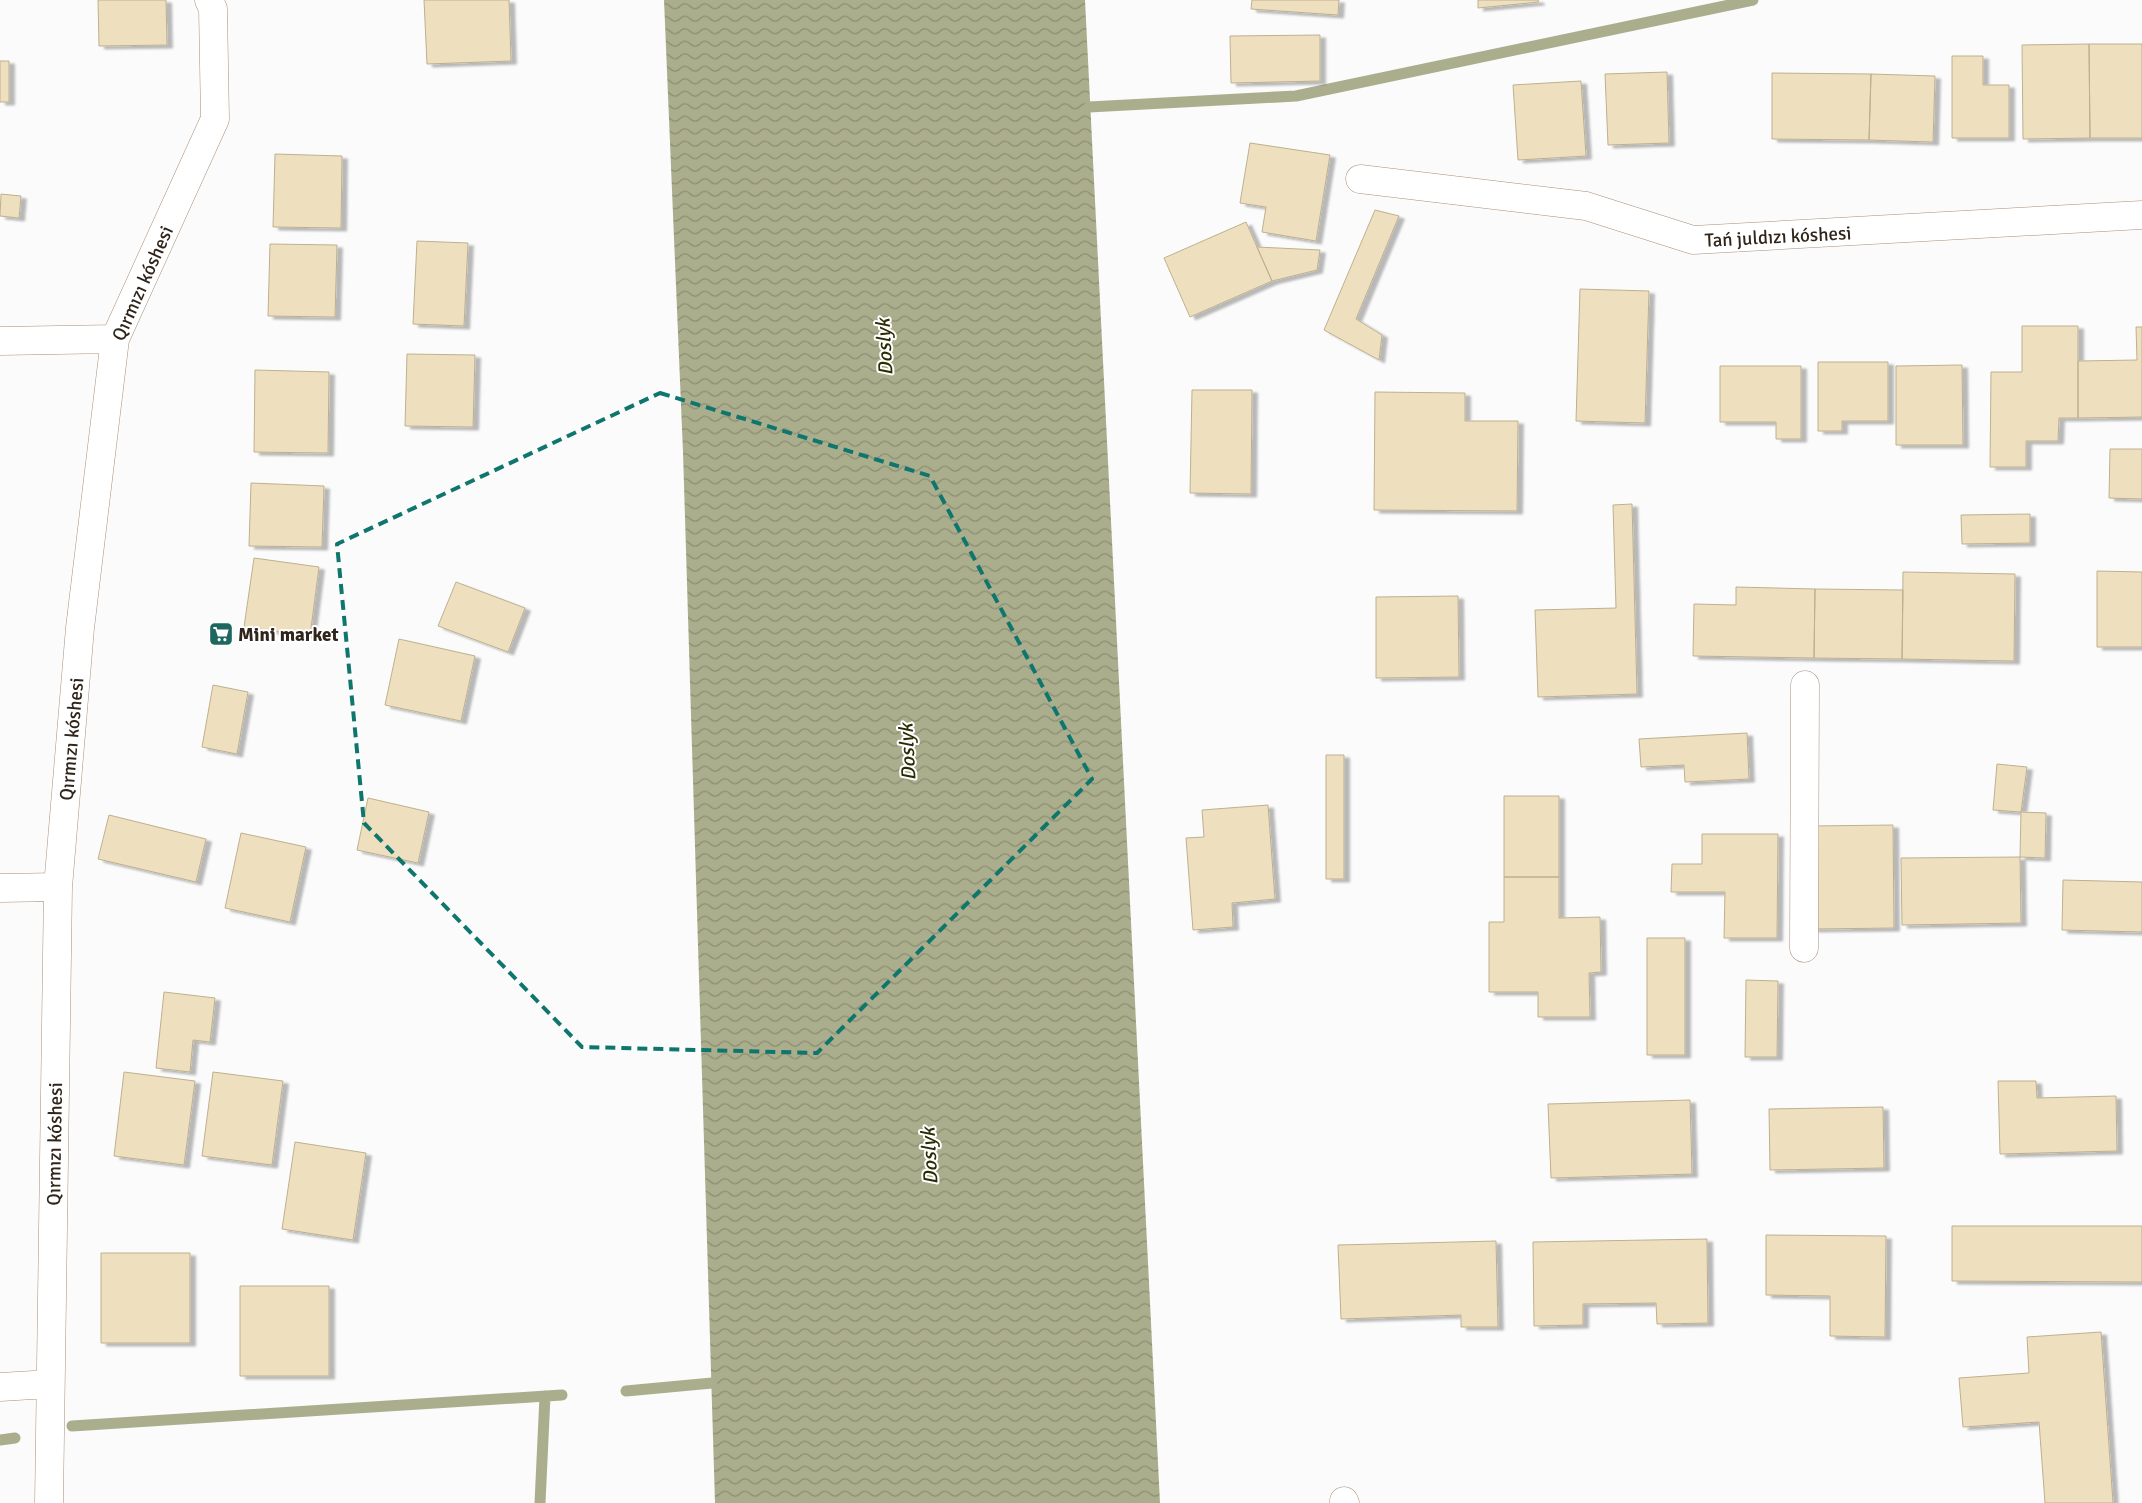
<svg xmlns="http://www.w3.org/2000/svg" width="2142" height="1503" viewBox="0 0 2142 1503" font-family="Signika,sans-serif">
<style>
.water{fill:url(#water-waves)}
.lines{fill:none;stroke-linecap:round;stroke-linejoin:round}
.stream{stroke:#abae8d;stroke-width:11}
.building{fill:#eedfbf;stroke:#beb08e;filter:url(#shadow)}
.minor-casing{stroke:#ac8f77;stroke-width:29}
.minor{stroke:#fff;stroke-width:28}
.marked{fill:none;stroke:#0f766e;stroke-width:4;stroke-dasharray:10 6;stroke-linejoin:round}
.labels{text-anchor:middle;stroke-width:4;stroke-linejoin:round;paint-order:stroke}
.street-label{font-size:19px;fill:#30251b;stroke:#fff}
.poi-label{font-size:19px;font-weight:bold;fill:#30251b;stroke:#fff;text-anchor:start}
.water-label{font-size:20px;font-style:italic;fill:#2b2c02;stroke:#fff}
</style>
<defs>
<pattern id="water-waves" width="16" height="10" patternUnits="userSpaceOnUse" patternTransform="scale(1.25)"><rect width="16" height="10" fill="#abae8d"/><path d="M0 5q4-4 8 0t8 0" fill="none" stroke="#8c8d72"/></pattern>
<filter id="shadow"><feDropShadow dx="5.5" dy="3" stdDeviation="1" flood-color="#0004"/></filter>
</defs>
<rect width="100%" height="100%" fill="#fbfbfb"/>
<path class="water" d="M664 0H1085L1160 1503H715L683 452Z"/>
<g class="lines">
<path class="stream" d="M1089 107 1296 96 1753 0
M626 1391 712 1383
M72 1426 562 1395
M0 1440 15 1438
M540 1503 545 1396"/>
</g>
<path class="building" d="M98 0H166L167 45 99 46Z
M424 0H509L511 61 427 64Z
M1252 0H1339L1338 15 1251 9Z
M1478 0H1538L1539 2 1478 8Z
M1320 35V81L1231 83 1230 36Z
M2089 44H2142V138H2090Z
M2089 44 2090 138 2023 139 2022 45Z
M1952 56H1983V85H2009V138H1952Z
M0 61H9V102H0Z
M1667 72 1669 143 1608 145 1605 74Z
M1772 73 1871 74 1869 140 1772 139Z
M1871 74 1935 76 1933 142 1869 140Z
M1581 81 1586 156 1518 160 1513 85Z
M1250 143 1330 155 1316 241 1262 232 1266 207 1240 203Z
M275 154 342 156 341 228 273 227Z
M1 194 21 196 19 218 0 216Z
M1375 210 1399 216 1356 319 1382 335 1379 360 1324 330Z
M1246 222 1272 281 1190 317 1164 258Z
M417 241 468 243 464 326 413 324Z
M270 244 337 245 335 317 268 316Z
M1257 247 1320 250 1317 270 1272 281Z
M1580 289 1649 291 1645 423 1576 421Z
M2022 326H2078V418H2059L2058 441H2026V467H1990L1991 372H2022Z
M2136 327H2142V417L2078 418V361L2137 360Z
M407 354 475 355 473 427 405 426Z
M1818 362H1888V421H1842V431H1818Z
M1962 365 1963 445H1896V366Z
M1720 366H1801V439H1776V422H1720Z
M255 370 329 372 328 453 254 452Z
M1192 390H1252L1251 494 1190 493Z
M1375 392 1465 393V421H1518L1517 511 1374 510Z
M2110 449H2142V499L2109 498Z
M251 483 324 486 322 547 249 546Z
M1632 504 1637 694 1538 697 1535 610 1616 608 1613 505Z
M2030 514V543L1962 544 1961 515Z
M254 558 319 567 310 636 244 627Z
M2097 571 2142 572V647H2097Z
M1903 572 2015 574 2014 661 1902 659Z
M456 582 525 608 508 652 438 626Z
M1736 587 1815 589 1814 658 1693 656 1694 604 1736 605Z
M1815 589 1903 590 1902 659 1814 658Z
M1458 596 1459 677 1376 678V597Z
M399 639 475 656 461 721 385 705Z
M213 685 248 692 237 754 202 747Z
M1747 733 1749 779 1685 782 1684 765 1641 767 1639 739Z
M1326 755H1344V879H1326Z
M1997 764 2027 767 2021 812 1993 810Z
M1504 796H1559V877H1504Z
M368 798 429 812 418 863 357 850Z
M1268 805 1275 899 1232 903 1233 927 1193 930 1186 838 1204 837 1202 810Z
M2021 812 2046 813 2045 858 2020 857Z
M109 815 206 839 196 882 98 859Z
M1893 825 1894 928 1813 929 1812 826Z
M241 833 306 847 290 922 225 908Z
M1702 834H1778L1777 938H1724L1725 892H1671L1672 864H1702Z
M2020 857 2021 923 1902 925 1901 858Z
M1504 877H1559V918L1600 917 1601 972 1589 973 1590 1017H1538V992H1489V922H1504Z
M2063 880 2142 882V932L2062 930Z
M1647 938H1685V1055H1647Z
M1746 980 1778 981 1777 1057H1745Z
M164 992 215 998 210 1042 193 1040 190 1072 156 1068Z
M124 1072 195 1081 184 1165 114 1156Z
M213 1072 283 1081 272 1165 202 1156Z
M1998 1081H2036L2037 1098 2116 1096 2117 1151 2000 1154Z
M1690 1100 1692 1174 1551 1178 1548 1104Z
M1883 1107 1884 1168 1770 1170 1769 1109Z
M295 1142 366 1153 353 1240 282 1229Z
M1952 1226H2142V1282L1952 1281Z
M1766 1235 1886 1236 1885 1337 1830 1336V1296L1766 1295Z
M1707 1239 1708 1323 1657 1324 1656 1303 1583 1304V1325L1534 1326 1533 1242Z
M1496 1241 1498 1327H1461V1315L1341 1319 1338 1245Z
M101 1253H190V1343H101Z
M240 1286H329V1376H240Z
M2101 1332 2113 1503H2045L2039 1422 1963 1427 1959 1378 2029 1373 2027 1337Z"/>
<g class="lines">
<defs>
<path id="minor" d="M1360 179 1586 206 1693 240 2142 215
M0 341 115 339
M0 888 58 887
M1804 948 1805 685
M0 1387 50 1384
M1344 1501 1345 1503
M49 1503 58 887 80 628 115 339 215 119 213 9 209 0"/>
</defs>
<use href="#minor" class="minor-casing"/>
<use href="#minor" class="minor"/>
</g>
<path class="marked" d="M660 393 930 476 1092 779 817 1053 582 1047 364 823 337 544Z"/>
<defs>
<symbol id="supermarket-square" viewBox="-11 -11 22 22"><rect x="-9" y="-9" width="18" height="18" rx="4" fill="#1d675e" stroke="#fff"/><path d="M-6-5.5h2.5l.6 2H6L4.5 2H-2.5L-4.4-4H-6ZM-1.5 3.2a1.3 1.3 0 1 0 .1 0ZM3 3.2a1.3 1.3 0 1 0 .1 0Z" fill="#fff"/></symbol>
</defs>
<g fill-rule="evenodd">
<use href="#supermarket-square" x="207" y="620" width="28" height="28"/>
</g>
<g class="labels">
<g class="street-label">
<text transform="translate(1778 236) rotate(-3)" y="7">Tań juldızı kóshesi</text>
<text transform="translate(142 283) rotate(-66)" y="7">Qırmızı kóshesi</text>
<text transform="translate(71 739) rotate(-85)" y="7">Qırmızı kóshesi</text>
<text transform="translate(54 1144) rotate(-89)" y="7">Qırmızı kóshesi</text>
</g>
<g class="poi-label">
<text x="238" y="641">Mini market</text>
</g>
<g class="water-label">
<text transform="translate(884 347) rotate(-93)" y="7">Doslyk</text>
<text transform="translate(907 752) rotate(-93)" y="7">Doslyk</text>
<text transform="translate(929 1156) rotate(-93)" y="7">Doslyk</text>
</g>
</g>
</svg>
